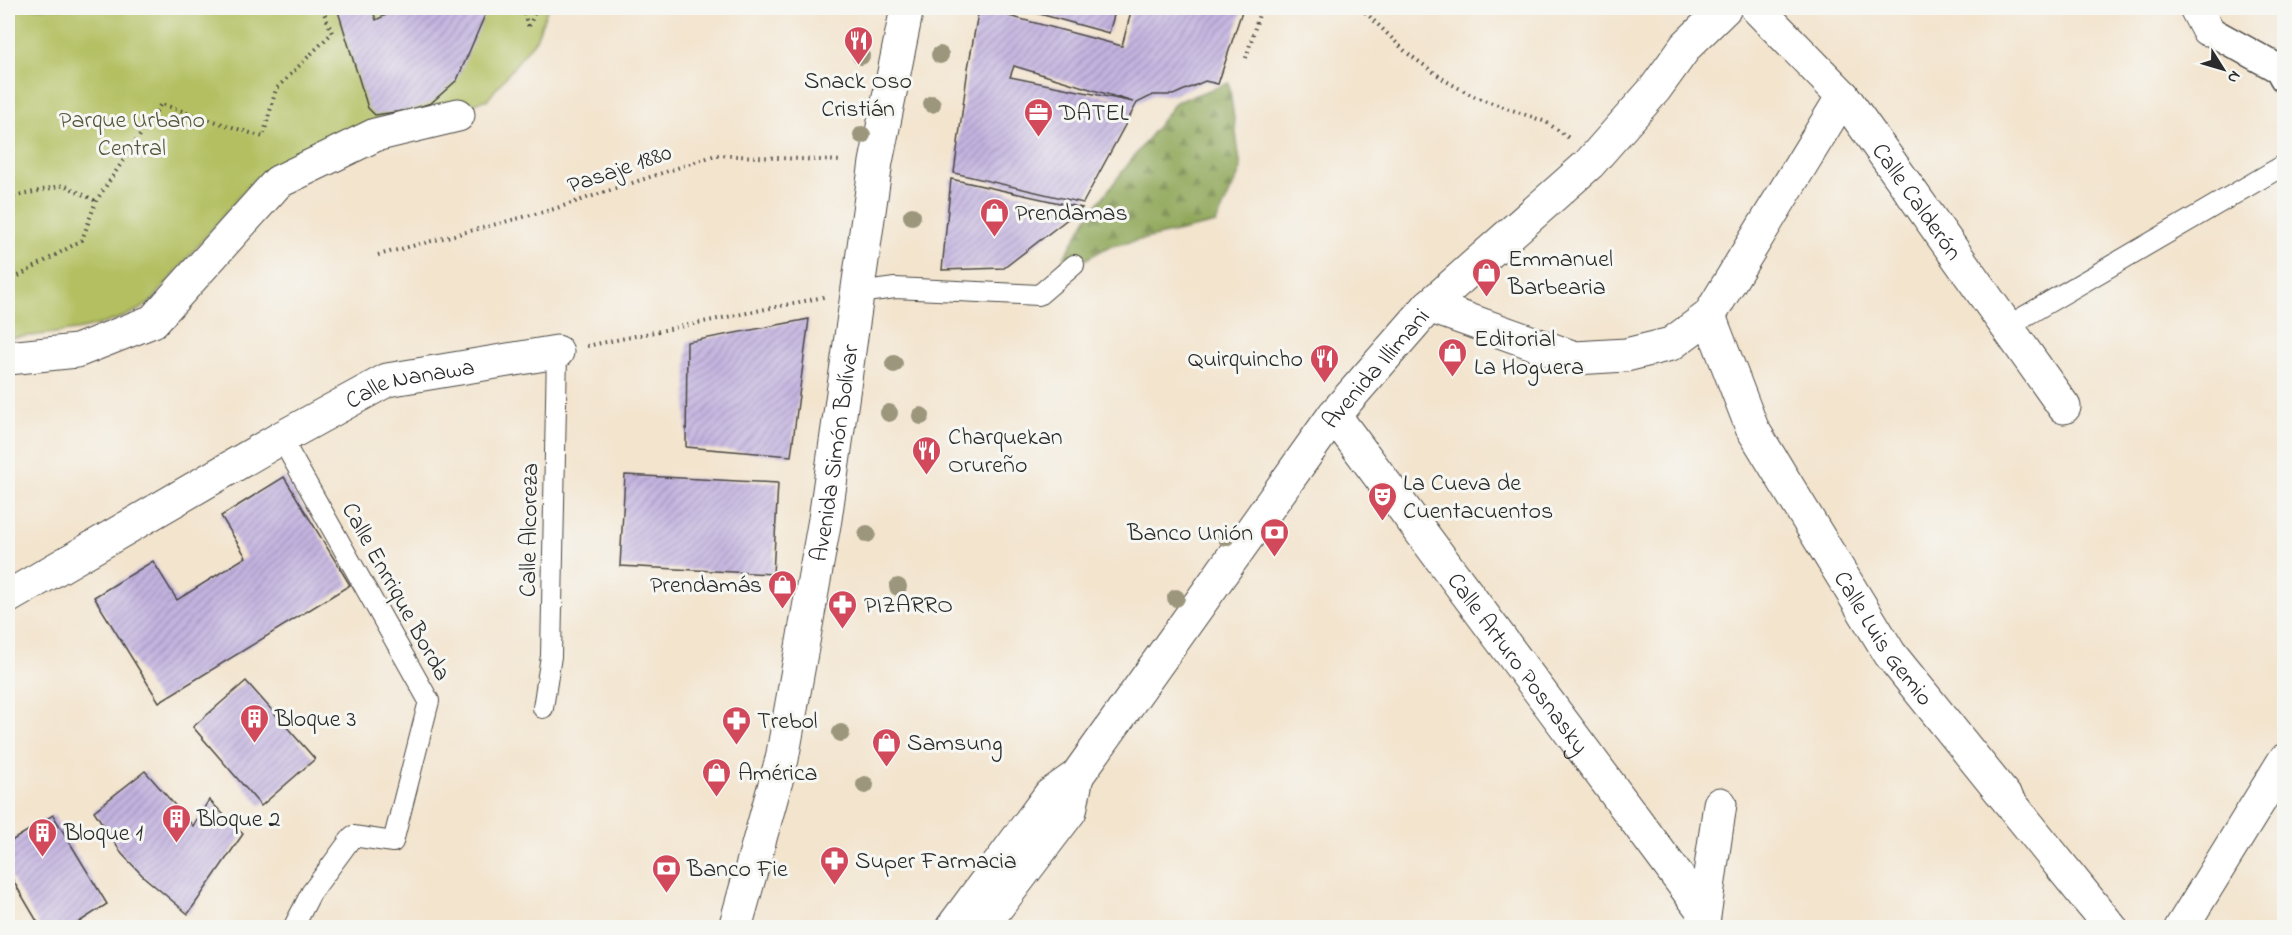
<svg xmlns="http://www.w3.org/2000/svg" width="2292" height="935" viewBox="0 0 2292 935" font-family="'Indie Flower',sans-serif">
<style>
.green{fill:#b3bf61;stroke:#6f7546;stroke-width:1.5}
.forest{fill:url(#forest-firs);stroke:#5c6841;stroke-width:1.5}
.building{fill:url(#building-hatch);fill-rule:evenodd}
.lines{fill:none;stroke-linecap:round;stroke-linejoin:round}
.service-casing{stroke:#494743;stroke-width:22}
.pedestrian-casing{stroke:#494743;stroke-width:31}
.minor-casing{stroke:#494743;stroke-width:35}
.secondary-casing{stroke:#494743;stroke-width:35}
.primary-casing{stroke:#494743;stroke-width:35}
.path{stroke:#494743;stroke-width:4;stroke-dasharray:1.5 4.5;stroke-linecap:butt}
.service{stroke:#fff;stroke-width:20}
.pedestrian{stroke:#fff;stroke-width:28}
.minor{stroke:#fff;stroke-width:33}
.secondary{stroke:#fff;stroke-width:33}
.primary{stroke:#fff;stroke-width:33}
.tree{fill:#9c967d}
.labels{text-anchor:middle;stroke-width:6;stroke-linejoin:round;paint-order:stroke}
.poi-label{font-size:24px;fill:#2b2b2b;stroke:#f6f6f2;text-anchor:start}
.park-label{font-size:24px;fill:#54573b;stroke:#f6f6f2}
.street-label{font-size:24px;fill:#2b2b2b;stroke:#f6f6f2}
</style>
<defs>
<pattern id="forest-firs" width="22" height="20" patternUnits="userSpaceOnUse" patternTransform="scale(1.5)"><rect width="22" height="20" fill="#8ea657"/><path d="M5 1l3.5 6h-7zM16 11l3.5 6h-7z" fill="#748748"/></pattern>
<pattern id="building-hatch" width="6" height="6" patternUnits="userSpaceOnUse" patternTransform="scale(1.5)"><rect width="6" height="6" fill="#c3b3e0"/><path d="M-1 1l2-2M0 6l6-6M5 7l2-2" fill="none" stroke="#9f92b6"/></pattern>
</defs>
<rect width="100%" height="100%" fill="#f6f6f2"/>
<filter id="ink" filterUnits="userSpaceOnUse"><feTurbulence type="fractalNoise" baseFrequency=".0167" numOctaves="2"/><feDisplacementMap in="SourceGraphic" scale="12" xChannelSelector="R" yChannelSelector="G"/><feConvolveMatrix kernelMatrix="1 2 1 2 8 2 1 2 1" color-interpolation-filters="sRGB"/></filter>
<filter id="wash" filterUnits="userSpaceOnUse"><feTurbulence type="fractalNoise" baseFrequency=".008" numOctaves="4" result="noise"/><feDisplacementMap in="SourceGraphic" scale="24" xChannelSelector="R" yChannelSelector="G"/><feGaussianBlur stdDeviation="1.35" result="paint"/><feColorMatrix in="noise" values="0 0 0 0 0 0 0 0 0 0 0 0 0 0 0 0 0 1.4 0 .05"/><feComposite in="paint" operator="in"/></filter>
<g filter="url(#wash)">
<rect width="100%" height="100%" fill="#f3e4ce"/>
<path class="green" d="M8 8H548L536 39 488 99 407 122 403 111 365 124 254 179 150 303C109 330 56 333 8 338Z"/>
<path class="forest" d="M1229 83 1241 169 1216 223 1108 247 1053 277 1087 218 1176 102Z"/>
<g id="blocks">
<path class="building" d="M337 8H372L376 20 400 8H488L457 80 431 103 409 110 375 115 368 108Z
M979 8 1122 46 1132 8H1243L1218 84 1205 81 1173 95H1153L1137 103 1083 203 954 173 968 68ZM1014 66 1133 102 1010 77Z
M1018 8H1116L1109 33Z
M951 179 1082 208 1004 268 942 270Z
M809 319 791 456 686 447 687 342Z
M625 475 778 483 773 574 620 566Z
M284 477 350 585 159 702 94 597 153 561 177 600 246 557 221 516Z
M246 681 315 759 261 806 193 727Z
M145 771 193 826 209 800 243 834 188 914 144 877 122 854 94 811Z
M53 815 107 904 70 928H41L8 872V843Z"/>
</g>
</g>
<g filter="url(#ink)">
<use href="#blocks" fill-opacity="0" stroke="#494743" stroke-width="1.5"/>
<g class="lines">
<defs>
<path id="service" d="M858 293 895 288 1039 295 1074 265
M2008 326 2284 165
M281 438 429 701 393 842 353 836 311 893 293 928
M543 708 551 656 557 352"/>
<path id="pedestrian" d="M2207 29 2279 69 2284 78"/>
<g id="minor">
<path id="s1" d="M1757 8 1843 96 2064 407"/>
<path d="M2196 8 2207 29"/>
<path d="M1429 306 1575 358 1626 355 1671 344 1709 316 1843 96"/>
<path id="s2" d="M1709 316 1752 428 1890 654 2111 928"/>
<path d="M8 358 77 351 153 321 278 182 375 135 458 115"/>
<path id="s3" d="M1334 415 1704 912"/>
<path id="s4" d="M8 597 281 438 387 380 557 352"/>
<path d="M1703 923 1720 804"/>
<path id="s5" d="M952 928 1050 795 1077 776 1334 415 1429 306 1589 164 1655 89 1686 46 1725 8"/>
<path d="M981 928 1070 811 1077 776"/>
</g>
<path id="secondary" d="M2181 928 2284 761"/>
<g id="primary">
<path id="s6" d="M735 928 782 759 825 519 876 162 907 8"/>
</g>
</defs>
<use href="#service" class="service-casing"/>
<use href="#pedestrian" class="pedestrian-casing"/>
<use href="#minor" class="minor-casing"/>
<use href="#secondary" class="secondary-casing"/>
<use href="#primary" class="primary-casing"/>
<path class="path" d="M521 8 529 27
M1361 8 1407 53 1446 81 1473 96 1546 122 1569 138
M529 26 537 8
M1246 58 1261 8
M8 198 64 185 96 201
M378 255 554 209 716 155 842 161
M8 282 82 240 96 201 161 104 263 137 276 89 332 33 322 8
M587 346 824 297"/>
<use href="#service" class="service"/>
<use href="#pedestrian" class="pedestrian"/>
<use href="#minor" class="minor"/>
<use href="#secondary" class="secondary"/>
<use href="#primary" class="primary"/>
</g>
<g class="tree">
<circle cx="940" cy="55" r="9"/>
<circle cx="861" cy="56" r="9"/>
<circle cx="932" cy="104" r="9"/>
<circle cx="862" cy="135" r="9"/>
<circle cx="912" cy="216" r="9"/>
<circle cx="894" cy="364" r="9"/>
<circle cx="889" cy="413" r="9"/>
<circle cx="921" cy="416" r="9"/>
<circle cx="867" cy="534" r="9"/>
<circle cx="1226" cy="537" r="9"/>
<circle cx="898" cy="587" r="9"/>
<circle cx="1176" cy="598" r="9"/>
<circle cx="841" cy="733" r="9"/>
<circle cx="865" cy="785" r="9"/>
</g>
</g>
<defs>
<symbol id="restaurant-pin" viewBox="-11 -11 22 30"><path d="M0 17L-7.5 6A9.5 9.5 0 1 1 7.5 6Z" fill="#d1495b" stroke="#f6f6f2"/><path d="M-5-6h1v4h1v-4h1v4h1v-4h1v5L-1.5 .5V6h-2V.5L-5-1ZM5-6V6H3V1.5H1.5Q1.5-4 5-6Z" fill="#fff"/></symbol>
<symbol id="office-pin" viewBox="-11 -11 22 30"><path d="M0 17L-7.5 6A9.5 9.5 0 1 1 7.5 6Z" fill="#d1495b" stroke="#f6f6f2"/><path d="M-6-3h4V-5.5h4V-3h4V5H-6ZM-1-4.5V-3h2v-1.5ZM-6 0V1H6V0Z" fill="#fff"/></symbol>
<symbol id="shop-pin" viewBox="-11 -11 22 30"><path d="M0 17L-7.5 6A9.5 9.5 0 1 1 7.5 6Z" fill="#d1495b" stroke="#f6f6f2"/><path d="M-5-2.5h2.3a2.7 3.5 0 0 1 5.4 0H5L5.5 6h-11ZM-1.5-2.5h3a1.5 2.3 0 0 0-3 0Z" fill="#fff"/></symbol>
<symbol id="theatre-pin" viewBox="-11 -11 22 30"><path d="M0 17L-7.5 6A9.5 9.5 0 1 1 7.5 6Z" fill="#d1495b" stroke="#f6f6f2"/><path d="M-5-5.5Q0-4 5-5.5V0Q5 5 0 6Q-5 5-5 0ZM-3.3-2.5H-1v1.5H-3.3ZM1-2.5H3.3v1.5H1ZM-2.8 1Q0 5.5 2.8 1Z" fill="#fff"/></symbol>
<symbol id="bank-pin" viewBox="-11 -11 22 30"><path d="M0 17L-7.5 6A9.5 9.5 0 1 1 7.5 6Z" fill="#d1495b" stroke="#f6f6f2"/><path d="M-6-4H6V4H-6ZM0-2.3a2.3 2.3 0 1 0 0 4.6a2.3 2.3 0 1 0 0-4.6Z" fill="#fff"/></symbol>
<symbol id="pharmacy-pin" viewBox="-11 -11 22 30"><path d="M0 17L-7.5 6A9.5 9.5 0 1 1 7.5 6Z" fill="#d1495b" stroke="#f6f6f2"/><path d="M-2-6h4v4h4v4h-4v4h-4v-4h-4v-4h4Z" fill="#fff"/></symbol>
<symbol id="building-pin" viewBox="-11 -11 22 30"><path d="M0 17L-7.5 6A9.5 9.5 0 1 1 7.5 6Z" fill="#d1495b" stroke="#f6f6f2"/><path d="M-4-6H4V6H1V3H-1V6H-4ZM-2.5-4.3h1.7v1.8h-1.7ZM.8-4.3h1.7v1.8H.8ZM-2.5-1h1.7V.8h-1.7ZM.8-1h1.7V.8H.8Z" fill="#fff"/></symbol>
</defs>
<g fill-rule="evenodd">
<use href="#restaurant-pin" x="842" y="24" width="33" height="45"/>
<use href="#office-pin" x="1022" y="96" width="33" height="45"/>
<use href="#shop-pin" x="978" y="196" width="33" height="45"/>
<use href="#shop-pin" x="1470" y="256" width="33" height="45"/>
<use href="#shop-pin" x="1436" y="336" width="33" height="45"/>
<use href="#restaurant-pin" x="1308" y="342" width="33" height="45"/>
<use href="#restaurant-pin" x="910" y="434" width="33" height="45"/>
<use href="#theatre-pin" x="1366" y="480" width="33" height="45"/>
<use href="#bank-pin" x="1258" y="516" width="33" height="45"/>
<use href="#shop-pin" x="766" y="568" width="33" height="45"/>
<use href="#pharmacy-pin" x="826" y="588" width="33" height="45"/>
<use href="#building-pin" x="238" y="702" width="33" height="45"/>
<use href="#pharmacy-pin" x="720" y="704" width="33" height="45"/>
<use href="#shop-pin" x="870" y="726" width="33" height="45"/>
<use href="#shop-pin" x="700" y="756" width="33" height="45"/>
<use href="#building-pin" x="160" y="802" width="33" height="45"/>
<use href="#building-pin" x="26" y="816" width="33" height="45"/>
<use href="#pharmacy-pin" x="818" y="844" width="33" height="45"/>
<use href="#bank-pin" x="650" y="852" width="33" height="45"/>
</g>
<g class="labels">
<g class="poi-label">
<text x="858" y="88" text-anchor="middle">Snack Oso<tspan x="858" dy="28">Cristián</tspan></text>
<text x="1059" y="120">DATEL</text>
<text x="1015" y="220">Prendamas</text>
<text x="1508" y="266">Emmanuel<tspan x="1508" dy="28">Barbearia</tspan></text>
<text x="1474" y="346">Editorial<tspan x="1474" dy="28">La Hoguera</tspan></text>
<text x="1303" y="366" text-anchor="end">Quirquincho</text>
<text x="948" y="444">Charquekan<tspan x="948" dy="28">Orureño</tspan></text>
<text x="1403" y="490">La Cueva de<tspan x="1403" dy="28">Cuentacuentos</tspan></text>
<text x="1253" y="540" text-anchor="end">Banco Unión</text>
<text x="762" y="592" text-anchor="end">Prendamás</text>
<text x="864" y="612">PIZARRO</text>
<text x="275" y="726">Bloque 3</text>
<text x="757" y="728">Trebol</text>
<text x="907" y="750">Samsung</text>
<text x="738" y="780">América</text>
<text x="197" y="826">Bloque 2</text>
<text x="64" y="840">Bloque 1</text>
<text x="855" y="868">Super Farmacia</text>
<text x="687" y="876">Banco Fie</text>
</g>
<g class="park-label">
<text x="132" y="127">Parque Urbano<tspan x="132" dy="28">Central</tspan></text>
</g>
<g class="street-label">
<text transform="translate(619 168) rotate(-19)" y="8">Pasaje 1880</text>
<text dy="8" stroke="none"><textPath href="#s1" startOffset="252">Calle Calderón</textPath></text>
<text dy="8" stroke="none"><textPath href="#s5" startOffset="704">Avenida Illimani</textPath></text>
<text dy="8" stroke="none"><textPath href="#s4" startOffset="458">Calle Nanawa</textPath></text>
<text dy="8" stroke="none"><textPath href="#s6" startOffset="486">Avenida Simón Bolívar</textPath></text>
<text transform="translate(528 530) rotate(-89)" y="8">Calle Alcoreza</text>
<text transform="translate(397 591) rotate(61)" y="8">Calle Enrrique Borda</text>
<text dy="8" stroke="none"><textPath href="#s2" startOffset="368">Calle Luis Gemio</textPath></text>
<text dy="8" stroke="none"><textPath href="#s3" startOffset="309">Calle Arturo Posnasky</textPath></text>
</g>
</g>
<rect width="2292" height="935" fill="none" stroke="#f6f6f2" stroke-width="30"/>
<g transform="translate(2223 69) rotate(127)" stroke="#f6f6f2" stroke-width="4.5" paint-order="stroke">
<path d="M0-4.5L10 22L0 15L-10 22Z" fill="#2b2b2b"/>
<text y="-9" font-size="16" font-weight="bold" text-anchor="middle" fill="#2b2b2b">N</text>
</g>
</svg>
